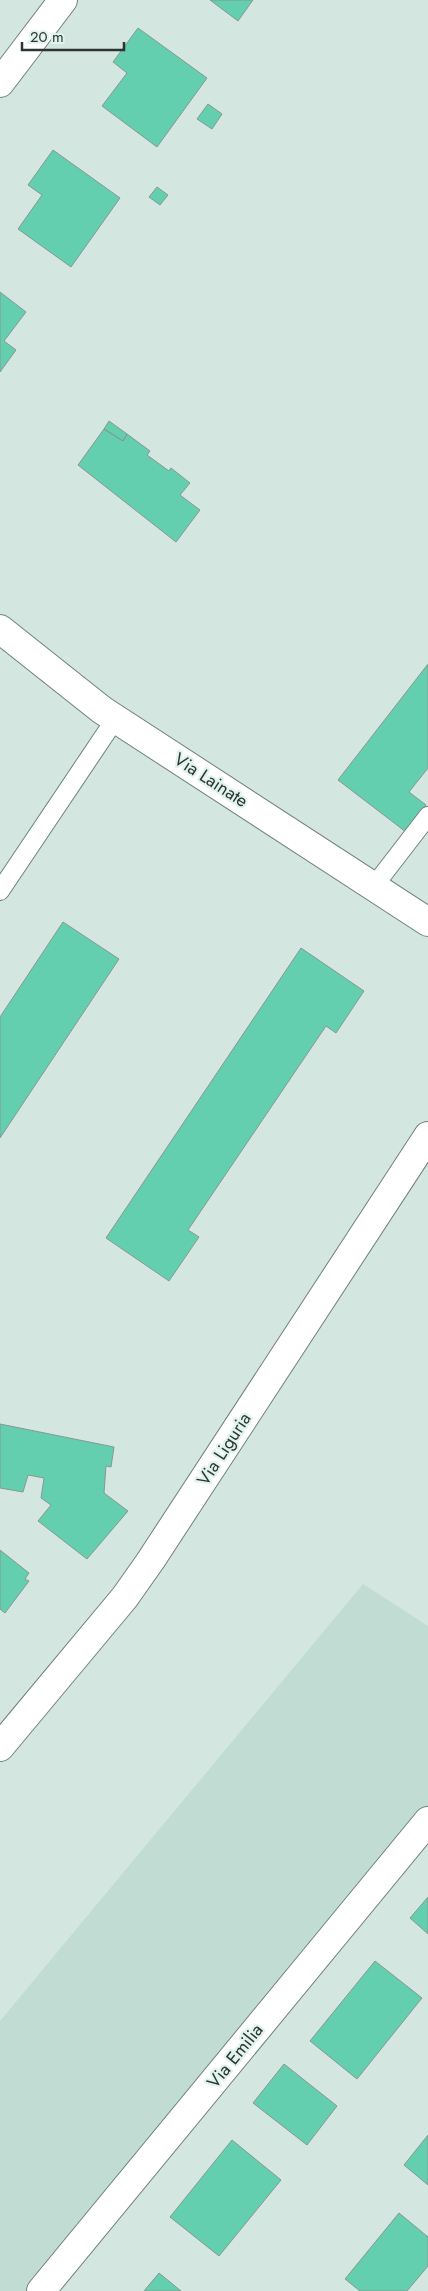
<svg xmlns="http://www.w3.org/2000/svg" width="428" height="2291" viewBox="0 0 428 2291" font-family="Jost,sans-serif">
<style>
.built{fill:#c1ddd3}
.building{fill:#63cfaf;stroke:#879892}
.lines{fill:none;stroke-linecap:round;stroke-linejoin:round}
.service-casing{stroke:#70817b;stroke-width:20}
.minor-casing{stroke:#70817b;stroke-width:30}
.service{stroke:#fff;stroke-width:18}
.minor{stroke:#fff;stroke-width:28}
.labels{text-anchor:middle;stroke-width:4.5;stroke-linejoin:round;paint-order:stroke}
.street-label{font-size:18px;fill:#2d3532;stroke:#e0f3ec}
</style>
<rect width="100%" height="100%" fill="#d3e6df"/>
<path class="built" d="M363 1584 428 1626V1817L38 2291H0V2021Z"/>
<path class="building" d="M210 0H253L238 21Z
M138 28 207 78 157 147 102 106 127 73 113 62Z
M208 104 222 114 212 129 197 119Z
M53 150 120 198 71 267 18 229 42 195 28 185Z
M157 187 168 195 160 205 149 197Z
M0 292 26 312 4 341 16 350 0 372Z
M109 421 127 434 123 441 104 429Z
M104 429 123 441 127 434 150 451 147 455 169 471 171 468 190 483 180 495 200 510 176 542 78 465Z
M428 664V768L409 792 426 805 406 832 338 780Z
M63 922 119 959 0 1138V1017Z
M301 948 364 991 336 1033 326 1026 188 1230 199 1237 169 1281 106 1238Z
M0 1424 114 1447 111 1467 106 1466 104 1493 128 1511 87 1559 38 1521 51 1505 41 1498 44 1478 28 1475 23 1492 0 1488Z
M0 1550 29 1573 25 1579 29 1581 5 1613 0 1609Z
M428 1897V1934L410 1918Z
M375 1961 422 1998 357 2079 310 2041Z
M284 2064 337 2106 307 2145 253 2103Z
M428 2135V2185L404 2165Z
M232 2140 281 2180 219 2256 170 2217Z
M399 2213 428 2237V2266L407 2291H360L345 2279Z
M159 2273 181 2291H144Z"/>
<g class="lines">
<defs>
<path id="service" d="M374 886 428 816
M0 891 116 718"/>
<path id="minor" d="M0 83 63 0
M0 629 102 710 428 922
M0 1747 125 1597 151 1560 428 1136
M41 2291 428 1821"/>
</defs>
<use href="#service" class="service-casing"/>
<use href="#minor" class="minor-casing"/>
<use href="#service" class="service"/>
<use href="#minor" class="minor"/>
</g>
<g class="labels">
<g class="street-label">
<text transform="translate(211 780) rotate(33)" y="6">Via Lainate</text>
<text transform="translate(224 1449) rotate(-57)" y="6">Via Liguria</text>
<text transform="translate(235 2056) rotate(-51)" y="6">Via Emilia</text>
</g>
</g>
<path d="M22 42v8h102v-8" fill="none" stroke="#2d3532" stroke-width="2.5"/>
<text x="30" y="42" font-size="15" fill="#2d3532" stroke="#e0f3ec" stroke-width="4" paint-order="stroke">20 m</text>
</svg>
